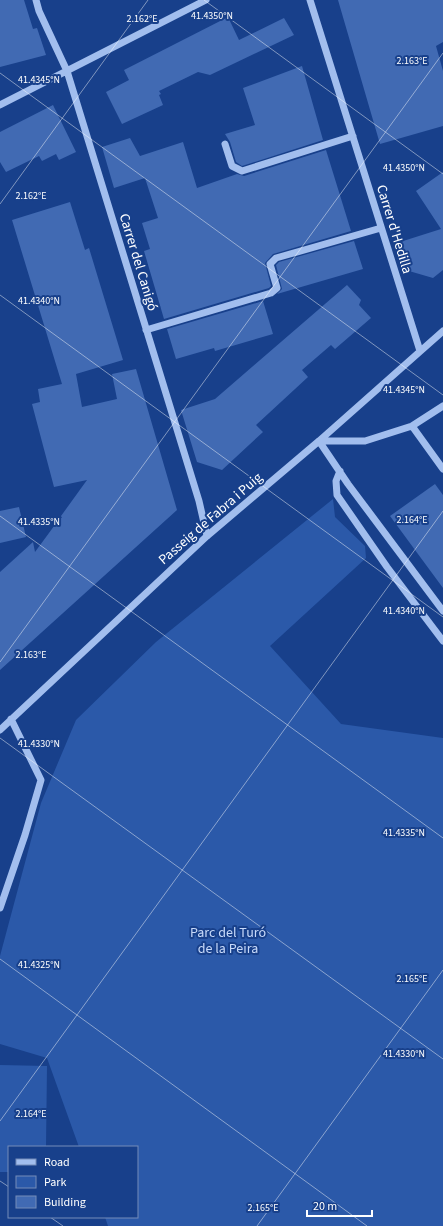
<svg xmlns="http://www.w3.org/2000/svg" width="443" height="1226" viewBox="0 0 443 1226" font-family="'Source Sans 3',sans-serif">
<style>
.green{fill:#2b59a9}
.building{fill:#416ab3}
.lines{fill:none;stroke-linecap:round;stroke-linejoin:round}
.minor{stroke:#a2beee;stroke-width:7}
.ticks{fill:none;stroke:#fff;stroke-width:1;stroke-opacity:0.45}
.labels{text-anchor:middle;stroke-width:4;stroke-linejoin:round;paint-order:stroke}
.street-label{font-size:14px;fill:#fff;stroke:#18408b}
.park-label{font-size:14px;fill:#c8dafa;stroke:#18408b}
.ticks-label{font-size:10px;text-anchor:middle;fill:#fff;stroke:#18408b;stroke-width:4;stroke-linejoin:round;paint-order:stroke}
</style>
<rect width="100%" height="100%" fill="#18408b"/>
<path class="green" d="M333 499 335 517 365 546 366 558 270 646 341 724 443 738V1226H108L105 1217H137V1147H79L47 1058 0 1044V956L41 803 76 720 156 642Z
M0 1065 47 1066 46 1147H9V1172H0Z"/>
<path class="building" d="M0 0H24L33 29 37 28 46 55 0 67Z
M338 0H443V42L436 46 443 71V126L380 144Z
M228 17 239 40 284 18 294 35 210 75 198 72 159 91 161 94 159 95 163 105 122 124 106 92 129 80 124 70Z
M302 66 323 140 242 166 236 162 230 142 225 134 255 125 243 88Z
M53 105 76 152 59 160 56 154 42 161 39 156 6 172 0 162V132Z
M130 138 140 156 183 142 197 188 237 174 244 176 326 150 351 231 273 254 265 263 271 286 269 288 164 319 144 251 150 249 142 223 158 218 145 178 114 188 102 147Z
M443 172V270L433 278 409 271 400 242 441 229 416 191Z
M70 202 85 250 89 248 123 360 76 374 82 407 117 399 112 374 136 369 177 510 0 670V572L33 542 35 552 60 518H62L61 516 87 480 54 487 32 404 40 402 38 389 62 384 12 220Z
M354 241 363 269 277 294 282 289 276 265 279 262Z
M347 285 361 300 359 305 371 318 335 349 331 345 302 370 308 377 256 425 263 432 222 470 197 462 181 410 215 399Z
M263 301 273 334 215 351 214 348 176 359 167 329Z
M435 484 443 495V588L390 516Z
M19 507 26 537 0 543V511Z"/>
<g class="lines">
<path class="minor" d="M36 0 39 11 67 71 199 501 207 536
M310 0 420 351
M0 105 206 0
M225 144 232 166 242 171 353 136
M146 330 271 293 277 288 270 264 276 258 381 228
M412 426 443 469
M319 441 348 484 443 611
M319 441H365L412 426 443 406
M340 471 336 481 337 495 387 567 443 641
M0 730 207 536 319 441 443 331
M0 908 25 835 41 780 11 719"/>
</g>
<path class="ticks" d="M204 0 443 174M0 73 443 395M0 204 148 0M0 295 443 617M0 516 443 838M0 662 443 53M0 738 443 1059M0 959 367 1226M0 1121 443 511M0 1181 9 1187M50 1217 63 1226M257 1226 443 970"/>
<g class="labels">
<g class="street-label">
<text transform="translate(395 229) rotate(73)" y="5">Carrer d'Hedilla</text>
<text transform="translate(139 262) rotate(73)" y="5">Carrer del Canigó</text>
<text transform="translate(210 518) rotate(-41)" y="5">Passeig de Fabra i Puig</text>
</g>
<g class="park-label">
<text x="228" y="937">Parc del Turó<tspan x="228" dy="16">de la Peira</tspan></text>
</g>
</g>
<g class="ticks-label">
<text x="212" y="19">41.4350°N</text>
<text x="142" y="22">2.162°E</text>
<text x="412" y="64">2.163°E</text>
<text x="39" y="83">41.4345°N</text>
<text x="404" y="171">41.4350°N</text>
<text x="31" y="199">2.162°E</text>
<text x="39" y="304">41.4340°N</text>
<text x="404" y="393">41.4345°N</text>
<text x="412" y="523">2.164°E</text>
<text x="39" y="525">41.4335°N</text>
<text x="404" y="614">41.4340°N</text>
<text x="31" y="658">2.163°E</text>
<text x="39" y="747">41.4330°N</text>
<text x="404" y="836">41.4335°N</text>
<text x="39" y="968">41.4325°N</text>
<text x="412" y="982">2.165°E</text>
<text x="404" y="1057">41.4330°N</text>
<text x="31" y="1117">2.164°E</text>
<text x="263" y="1211">2.165°E</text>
</g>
<rect x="8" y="1146" width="130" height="72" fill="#18408b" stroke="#748cb9"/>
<rect x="16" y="1159" width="20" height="6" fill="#a2beee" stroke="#748cb9"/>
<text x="44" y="1166" font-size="12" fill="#ffffff">Road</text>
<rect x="16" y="1176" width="20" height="12" fill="#2b59a9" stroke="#748cb9"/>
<text x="44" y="1186" font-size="12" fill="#ffffff">Park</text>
<rect x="16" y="1196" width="20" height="12" fill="#416ab3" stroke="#748cb9"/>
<text x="44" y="1206" font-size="12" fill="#ffffff">Building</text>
<path d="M307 1210v6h65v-6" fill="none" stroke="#ffffff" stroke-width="2"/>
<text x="313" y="1210" font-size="12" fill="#ffffff" stroke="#18408b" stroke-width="3" paint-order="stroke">20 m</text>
</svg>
